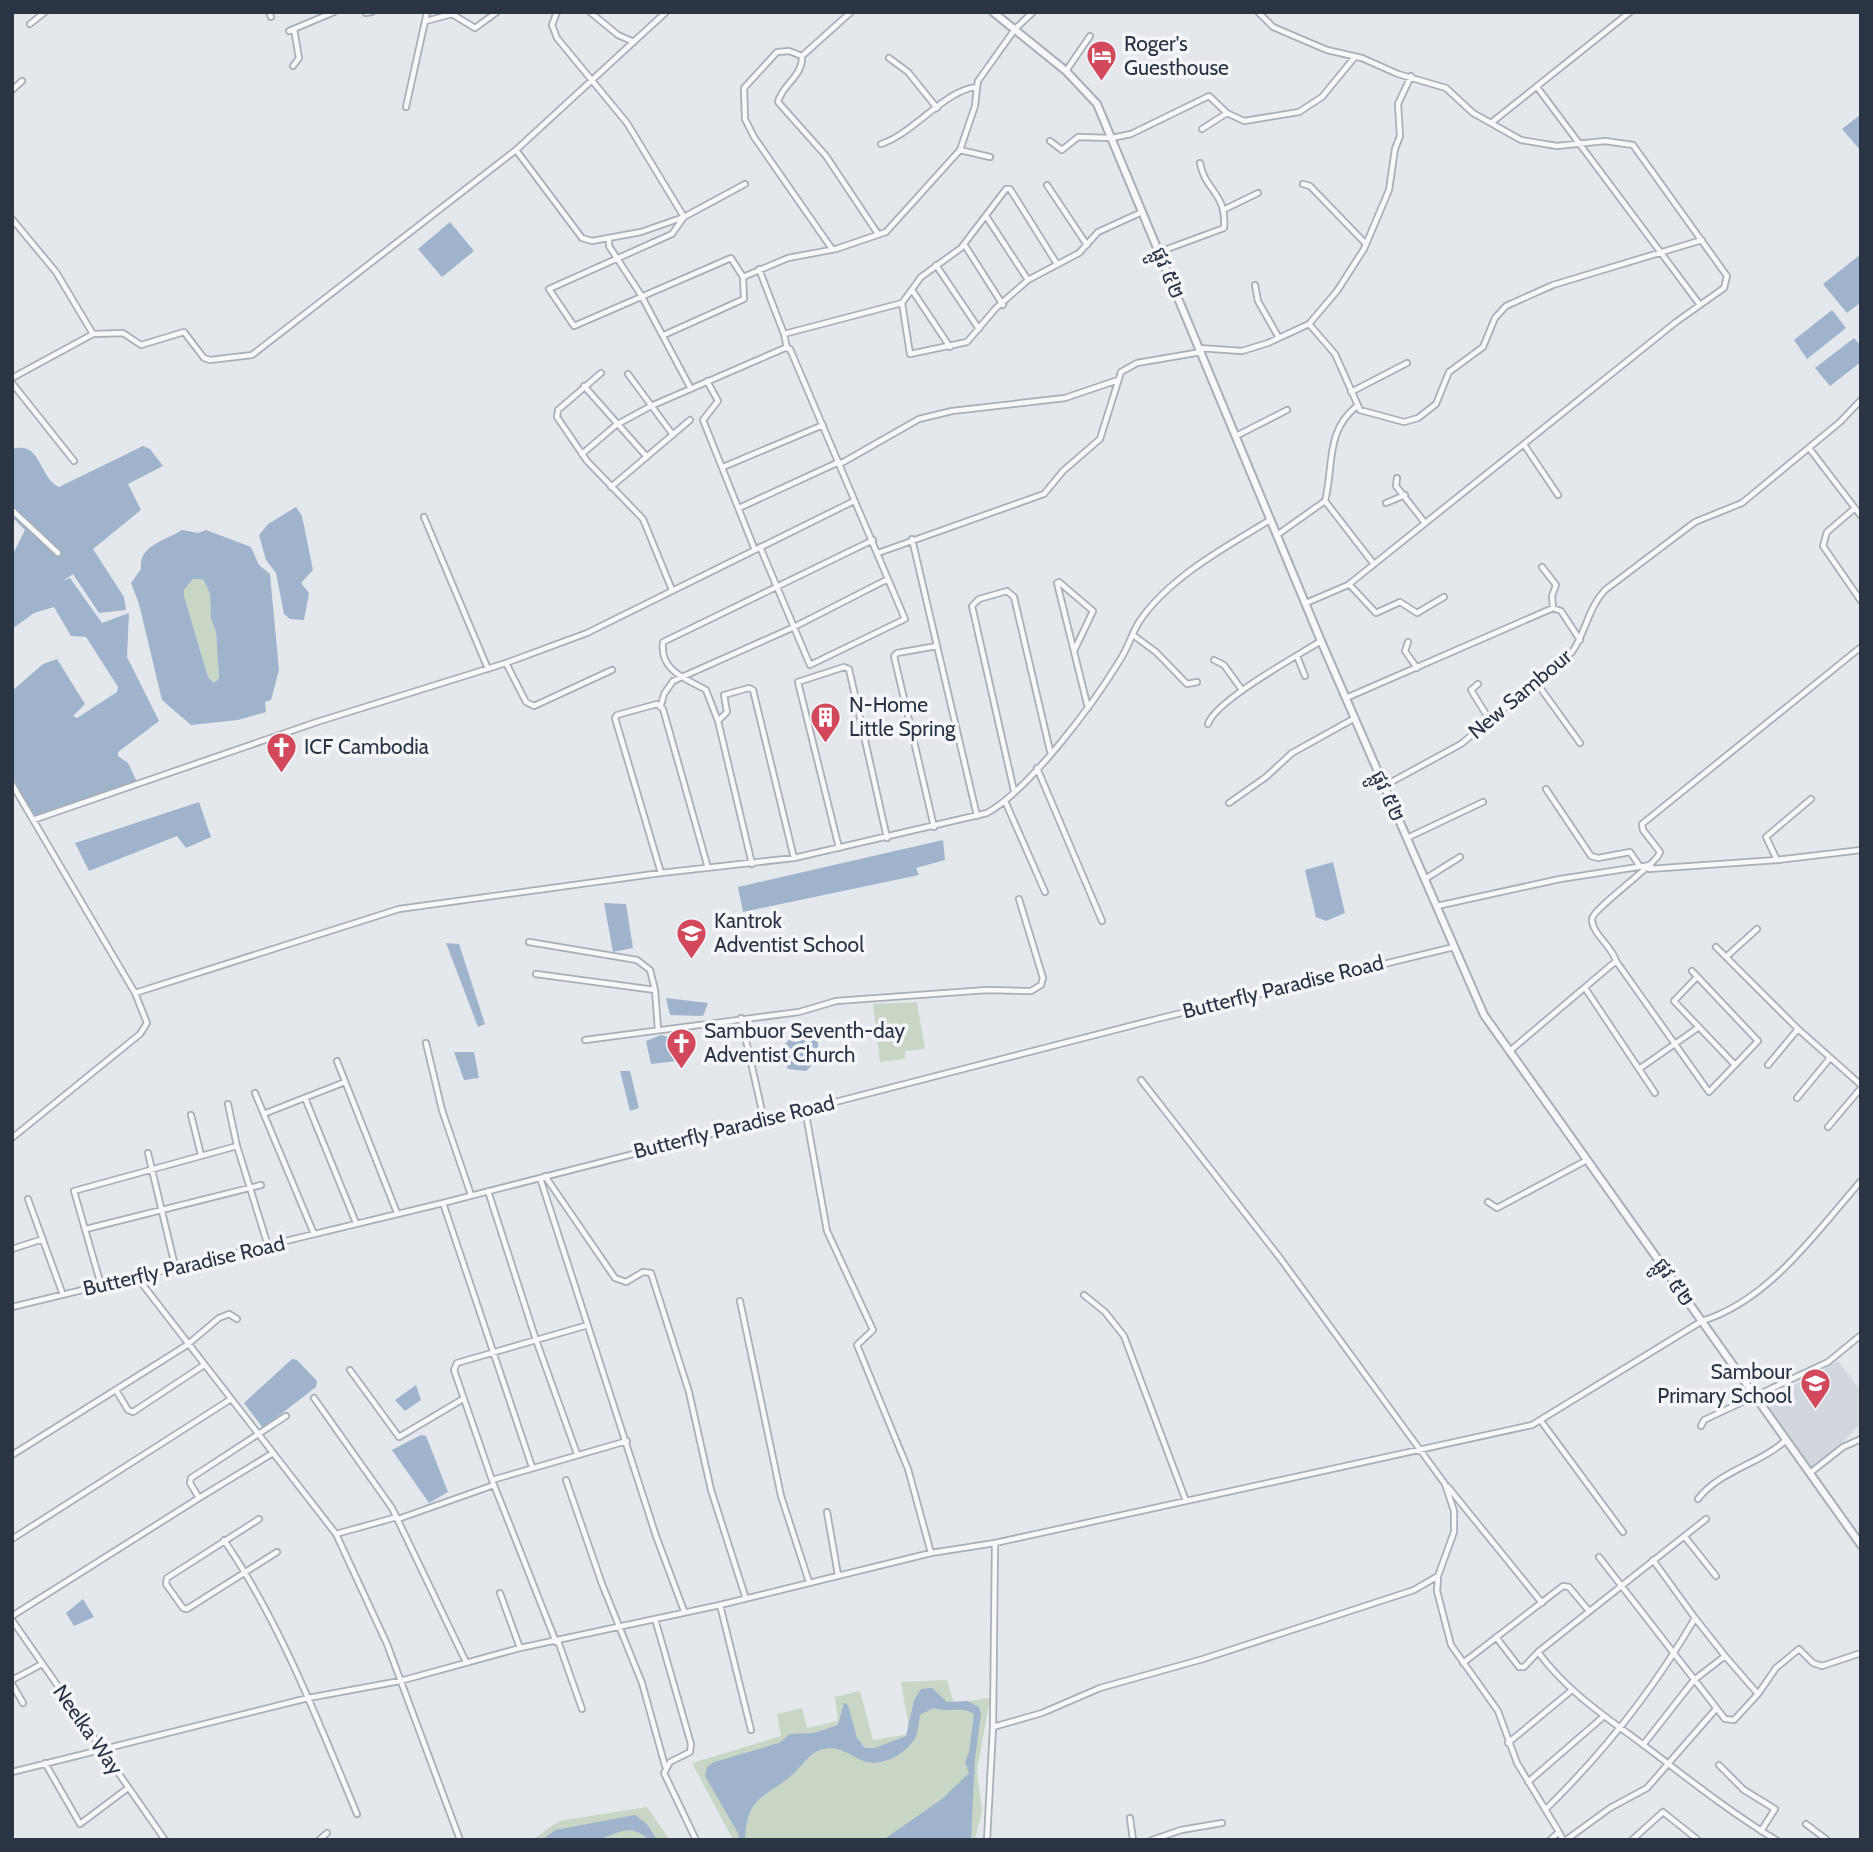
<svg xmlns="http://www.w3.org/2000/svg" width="1873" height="1852" viewBox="0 0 1873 1852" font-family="Cabin,'Noto Sans Khmer',sans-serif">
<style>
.built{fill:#d2d6de}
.green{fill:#c9d6c5}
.water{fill:#9fb4cc;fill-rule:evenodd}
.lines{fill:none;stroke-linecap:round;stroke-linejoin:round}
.minor-casing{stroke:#a9aeb7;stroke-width:8}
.tertiary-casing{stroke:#a9aeb7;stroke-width:10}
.minor{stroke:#f7f8fa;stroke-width:4.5}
.tertiary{stroke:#f7f8fa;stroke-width:6}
.labels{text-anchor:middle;stroke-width:7;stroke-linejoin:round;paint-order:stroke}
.poi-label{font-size:21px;fill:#2b3445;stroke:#f4f6f9;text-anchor:start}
.street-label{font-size:21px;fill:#2b3445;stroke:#f4f6f9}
</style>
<rect width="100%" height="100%" fill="#e4e7ec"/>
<path class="built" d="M1838 1361 1861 1391V1423L1815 1472 1760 1399 1794 1385Z"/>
<path class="green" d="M193 579H203L210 594 211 619 216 632 219 678 214 683 208 677 184 596V590Z
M917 1002 925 1049 905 1051V1059L880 1062 873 1004Z
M947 1680 954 1703 990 1698 977 1771 982 1811 975 1840H733L692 1763 781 1736 777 1714 802 1708 807 1728 838 1721 835 1697 860 1691 873 1740 910 1734 901 1682Z
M647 1807 670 1840H532L559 1821Z"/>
<path class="water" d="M1861 114V151L1842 129Z
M450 222 474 251 442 277 418 249Z
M1861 254V302L1847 313 1823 284Z
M1832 310 1846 328 1807 359 1794 340Z
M1854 338 1861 346V362L1830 386 1815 368Z
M143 446 150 449 163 466 128 484 141 510 93 549 124 597 126 610 99 613 73 574 63 581 70 578 102 623 129 613 127 657 159 721 118 752V756L128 763 137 782 34 817 12 776V691L43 664 57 659 85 704 73 716 77 718 117 692 118 687 86 637 71 636 54 607 34 613 12 629V556L25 530 12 517V449C42 441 38 477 59 487Z
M296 507 302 516 313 570 301 583 309 593 304 620 290 619 284 614 276 573 266 560 259 535 268 524Z
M182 530 198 533 206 530 251 547 259 565 270 574 279 670 271 700 265 702 266 712 238 720 191 725 162 700 139 604 131 583 141 569C138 545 167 540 182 530ZM193 579H203L210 594 211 619 216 632 219 678 214 683 208 677 184 596V590Z
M199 802 211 837 186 848 177 836 89 871 75 843Z
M943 840 945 860 916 868 919 875 743 912 738 887Z
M1333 862 1345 913 1326 921 1316 917 1305 870Z
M604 903 626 904 633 948 613 952Z
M446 943 459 944 485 1024 478 1027Z
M666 998 708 1003 703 1016 670 1015Z
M794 1034H806L818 1041V1059L806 1071 788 1069 780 1050Z
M661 1035 672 1038 677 1061 651 1064 646 1041Z
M454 1052H474L479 1078 464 1080Z
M620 1071H630L639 1108 630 1111Z
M292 1359 297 1360 317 1381 316 1387 263 1428 244 1403Z
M416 1385 421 1400 405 1411 395 1400Z
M421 1435 426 1436 448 1492 429 1503 392 1450Z
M83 1599 94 1617 74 1626 66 1613Z
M932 1688 947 1702 967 1701 979 1707 981 1714 975 1759 971 1840H883L942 1799 969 1773 965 1762 969 1752 974 1714C962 1706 947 1713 933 1708L920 1715C919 1722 918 1730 916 1736 908 1754 879 1769 861 1760 848 1754 837 1744 820 1750 809 1754 801 1767 792 1775 763 1799 747 1796 745 1840H738L739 1835 705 1776 707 1767 714 1762 779 1743 790 1734 814 1733 838 1725 844 1703 848 1705 857 1738 865 1748H875L906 1736 914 1700 921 1689Z
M635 1815 647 1824 657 1840H649C628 1819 614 1838 593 1840 576 1841 559 1840 542 1840L555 1830Z"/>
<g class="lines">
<defs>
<path id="minor" d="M269 12 271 17
M557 12 552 25 557 38 627 123 684 217 672 234 549 289 574 326 731 258 743 277 744 299 664 335
M590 12 618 35 634 42
M1258 12 1273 27 1327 50 1362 58 1398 74 1446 88 1473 113 1521 140 1557 146 1605 141 1633 145 1727 276 1724 288 1676 322 1348 585 1306 603
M366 13 372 12
M426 21 452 14 475 28 497 12
M30 24 45 12
M289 31 334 12
M802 56 851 12
M889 58 908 72 937 108
M293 66 299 58 294 29
M1066 71 1090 36
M1537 87 1700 305
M12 90 22 81
M406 107 427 12
M1227 113 1244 121 1299 112 1322 97 1354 58
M1491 123 1630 12
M1050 141 1062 150 1078 137 1112 138 1131 134 1209 96 1227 113 1202 129
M881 144C913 134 946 89 977 87L978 81 1015 29 1033 12
M516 150 582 238 592 241 641 232 684 217 745 184
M960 150 990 157
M1303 184 1310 186 1366 244
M1047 185 1087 245
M1223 210 1258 193
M986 216 1028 280
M12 219 56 272 93 334
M609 238V246L641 295 691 389
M964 244 1003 305
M832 249 754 137 745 119 744 88 777 52 789 51 802 56C803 77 782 84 778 102L826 156 878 234
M1159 252 1224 228C1227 193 1205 191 1200 163
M1057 264 1010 189H1006L961 248 921 277 902 303 910 354 967 342 996 308 1028 280 1079 253 1098 232 1142 212
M936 265 979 329
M759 269 784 334
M743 277 788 258 836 249 886 232 960 150 975 106 977 87
M1255 285 1258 301 1279 338
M912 290 950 347
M1309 324 1335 354 1360 410 1404 422 1418 418 1436 404 1449 372 1483 347 1495 318 1506 306 1553 285 1702 240
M787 348 784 334 902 303
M1199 348 1242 351 1268 343 1309 324 1337 291 1364 249 1389 190 1395 149 1400 136 1398 104 1411 76
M601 373 558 410 557 417 587 461 643 519 672 590
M628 374 673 435
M12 378 93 334 123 333 141 345 184 332 204 358 210 360 252 355 516 150 666 12
M707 381 718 401 703 420 755 550
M12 383 74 461
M584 386 647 457
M1351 392 1407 363
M1236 436 1287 410
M1525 446 1558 495
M1809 448 1861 516
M582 454 616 425 651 406 785 348 790 349 905 619 810 665 760 547
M840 464 919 419 952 411 1065 398 1118 380
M723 467 823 425
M1397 478 1396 486 1425 523
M611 487 690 420
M1325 501 1373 563
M1386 503 1405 495
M739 508 839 462
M1855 508 1827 532 1823 546 1861 601
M12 510 58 553
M424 517 488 669
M1277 535 1325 501C1334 466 1325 431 1357 406
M912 539 937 646
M878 553 1044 494 1063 471 1100 439 1121 372 1137 363 1201 352
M1542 567 1556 585 1552 596 1553 608
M1349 584 1376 613 1400 602 1417 613 1444 597
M1133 635 1156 652 1187 684 1197 682
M1408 642 1405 651 1417 668
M1074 651 1093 611 1059 582 1057 583 1088 708
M1297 656 1305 676
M1214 660 1224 665 1242 690
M506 663 526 702 534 706 612 670
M1536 682 1580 743
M1478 684 1471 690 1489 719
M1346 698 1553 608 1561 611 1580 640
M661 705 664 694 673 681 792 628 888 579
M718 721 706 690C687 679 659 671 663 642L873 540
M1208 724C1215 701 1297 656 1321 641
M1037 768 1102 921
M12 784 135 993 147 1023 140 1034 12 1138
M1384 786 1461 744 1572 652C1586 632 1588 608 1605 590L1695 522 1742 503 1840 422 1861 400
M1546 789 1591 856 1598 858 1630 852 1639 865
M1014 791 972 606 979 599 1007 591 1014 597 1050 751
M1005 801 1045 892
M1229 803 1266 777 1292 753 1355 718
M33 820 317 722 506 663 587 633 854 501
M934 827 894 656 897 653 937 646 977 816
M1407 838 1483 802
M839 848 798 682 844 667 849 669 887 838
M1777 860 1766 837 1811 799
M752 864 718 721 727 712 724 695 749 688 753 690 794 858
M1649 869 1777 860 1861 850
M661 873 615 718 617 715 657 704 663 709 708 868
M1425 879 1460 857
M1437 906 1560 879 1651 865
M529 942 637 960 650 970 655 990
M1716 947 1798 1029 1861 1085
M1726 957 1757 929
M1616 961 1709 1092 1735 1065
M1692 971 1758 1041 1735 1065 1674 1001 1697 977
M536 974 655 990 658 1029
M1585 988 1655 1093
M135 993 399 909 661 873 794 858 987 813C1030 789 1094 703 1120 660 1128 648 1132 633 1139 622 1168 578 1227 546 1270 520
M741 1018 764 1120
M585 1040 799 1012 836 1001 987 990 1031 991 1041 985 1043 978 1019 899
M426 1043 442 1110 471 1195
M1511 1050 1616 961C1612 946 1592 934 1592 919 1592 910 1649 869 1658 856L1660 852 1643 830 1642 824 1861 647
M337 1061 397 1213
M1768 1065 1798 1029
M1639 1069 1699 1027
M255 1093 314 1234
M305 1098 356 1223
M1797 1098 1830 1058
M228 1104 237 1146 268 1246
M805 1109 827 1231 873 1330 857 1345 908 1469 931 1553
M266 1113 345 1082
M191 1115 201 1155
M1828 1127 1861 1088
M148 1153 175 1266
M545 1176 615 1278 626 1282 643 1272 651 1273 689 1392 711 1490 745 1596
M540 1178 656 1536 684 1611
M488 1191 536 1340 577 1454
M28 1199 63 1295
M1488 1202 1497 1208 1587 1160
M443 1203 532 1467
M86 1229 261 1185
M12 1249 43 1239
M136 1276 336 1534 387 1644 460 1840
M101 1285 74 1191 237 1146
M1084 1295 1105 1312 1124 1336 1186 1501
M740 1301 781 1496 809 1582
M12 1307 443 1203 1161 1018 1454 947
M588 1325 457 1363 454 1370 492 1480 627 1441
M350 1370 399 1437 463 1399
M116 1390 128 1410 133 1412 204 1365
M314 1398 392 1508 466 1662
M1541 1421 1623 1532
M1701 1426 1704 1420 1828 1362 1861 1335
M12 1455 187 1345 219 1318 229 1314 237 1319
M1810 1473 1843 1447 1861 1439
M492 1480 556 1642
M566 1480 602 1584 642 1683 665 1766
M1448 1487 1542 1603
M199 1498 273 1453
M1698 1499C1719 1471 1760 1464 1786 1440
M827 1512 838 1575
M259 1519 167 1578 166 1584 183 1608 187 1609 277 1552
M398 1519 494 1485
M336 1534 397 1517
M1685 1537 1716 1576
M12 1539 231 1399
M224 1540C281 1624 318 1721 357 1814
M1599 1557 1725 1719 1734 1720 1758 1694
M1438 1577 1437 1591 1451 1645 1498 1711 1517 1763 1559 1832
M500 1593 520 1648
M720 1605 751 1730
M12 1616 199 1498 190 1483 191 1478 286 1416
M1695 1618 1725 1656
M655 1619 691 1744 690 1752 670 1762 664 1773 696 1840
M12 1620 165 1840
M1496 1637 1519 1667H1524L1538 1652 1706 1519
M558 1641 582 1709
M1538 1652C1566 1690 1603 1715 1641 1743 1686 1777 1728 1811 1776 1840
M1463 1663 1563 1586 1569 1587 1589 1611
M12 1680 42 1664
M12 1684 23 1703
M993 1727 1042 1713 1100 1688 1203 1659 1414 1590 1438 1576 1454 1532V1511L1445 1484 1280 1258 1141 1080
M1508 1743 1572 1690
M1643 1745 1694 1680 1725 1656 1758 1694 1776 1668 1799 1649 1813 1663 1822 1666 1861 1653
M45 1763 80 1824 128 1788
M1719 1765 1744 1790 1775 1809 1761 1831
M12 1772 308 1698 400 1681 520 1648 720 1605 931 1553 995 1543 1532 1425 1702 1321C1770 1300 1816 1232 1861 1181
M1528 1782 1603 1717
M1547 1808C1606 1750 1654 1689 1695 1618L1653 1560
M1130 1818 1133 1840
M1806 1824 1827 1840
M319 1840 327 1833
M987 1840 993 1727 995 1543
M1152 1840 1181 1830 1222 1823
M1550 1840 1559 1832 1563 1840
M1566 1840 1610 1808 1647 1788 1715 1710
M1632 1840 1663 1812 1698 1840"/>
<path id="tertiary" d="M993 12 1066 71 1097 104 1321 641 1484 1015 1861 1545"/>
</defs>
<use href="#minor" class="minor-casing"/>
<use href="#tertiary" class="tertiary-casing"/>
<use href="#minor" class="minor"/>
<use href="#tertiary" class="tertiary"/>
</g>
<defs>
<symbol id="hotel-pin" viewBox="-11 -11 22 30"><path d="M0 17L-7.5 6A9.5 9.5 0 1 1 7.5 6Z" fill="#d1495b" stroke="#f4f6f9"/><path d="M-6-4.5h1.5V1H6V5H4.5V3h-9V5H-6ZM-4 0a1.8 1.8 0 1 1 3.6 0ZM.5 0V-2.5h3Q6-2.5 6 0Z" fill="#fff"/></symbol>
<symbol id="building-pin" viewBox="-11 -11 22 30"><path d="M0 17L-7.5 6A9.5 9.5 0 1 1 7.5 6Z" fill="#d1495b" stroke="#f4f6f9"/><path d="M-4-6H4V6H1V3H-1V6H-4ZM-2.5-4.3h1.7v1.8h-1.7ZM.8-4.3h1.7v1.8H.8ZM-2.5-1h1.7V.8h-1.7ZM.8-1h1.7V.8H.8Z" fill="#fff"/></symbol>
<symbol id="church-pin" viewBox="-11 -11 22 30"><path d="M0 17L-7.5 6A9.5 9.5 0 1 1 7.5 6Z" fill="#d1495b" stroke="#f4f6f9"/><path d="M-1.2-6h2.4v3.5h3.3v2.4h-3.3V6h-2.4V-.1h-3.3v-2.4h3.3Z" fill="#fff"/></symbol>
<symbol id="school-pin" viewBox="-11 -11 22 30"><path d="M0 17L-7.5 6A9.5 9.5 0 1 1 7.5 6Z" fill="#d1495b" stroke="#f4f6f9"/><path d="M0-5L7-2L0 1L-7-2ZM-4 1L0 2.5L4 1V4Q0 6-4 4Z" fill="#fff"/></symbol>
</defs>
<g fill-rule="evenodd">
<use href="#hotel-pin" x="1084" y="38" width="35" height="47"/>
<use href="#building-pin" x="808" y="700" width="35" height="47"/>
<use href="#church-pin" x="264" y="730" width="35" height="47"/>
<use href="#school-pin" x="674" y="916" width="35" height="47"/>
<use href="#church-pin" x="664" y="1026" width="35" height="47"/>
<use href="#school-pin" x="1798" y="1366" width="35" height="47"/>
</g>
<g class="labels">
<g class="poi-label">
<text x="1124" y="51">Roger's<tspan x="1124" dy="24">Guesthouse</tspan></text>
<text x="849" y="712">N-Home<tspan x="849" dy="24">Little Spring</tspan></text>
<text x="304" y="754">ICF Cambodia</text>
<text x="714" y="928">Kantrok<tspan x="714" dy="24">Adventist School</tspan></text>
<text x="704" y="1038">Sambuor Seventh-day<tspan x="704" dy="24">Adventist Church</tspan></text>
<text x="1792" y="1379" text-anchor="end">Sambour<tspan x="1792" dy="24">Primary School</tspan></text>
</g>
<g class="street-label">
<text transform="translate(1168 273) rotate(67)" y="7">ផ្លូវ ៥២</text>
<text transform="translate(1520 694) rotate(-40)" y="7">New Sambour</text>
<text transform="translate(1388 796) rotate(66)" y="7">ផ្លូវ ៥២</text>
<text transform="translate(1283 987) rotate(-14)" y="7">Butterfly Paradise Road</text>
<text transform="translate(734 1127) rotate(-14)" y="7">Butterfly Paradise Road</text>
<text transform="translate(184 1266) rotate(-13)" y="7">Butterfly Paradise Road</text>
<text transform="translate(1674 1282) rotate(55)" y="7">ផ្លូវ ៥២</text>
<text transform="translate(88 1730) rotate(55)" y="7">Neelka Way</text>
</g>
</g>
<rect width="1873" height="1852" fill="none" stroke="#2b3445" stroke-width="28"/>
</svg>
